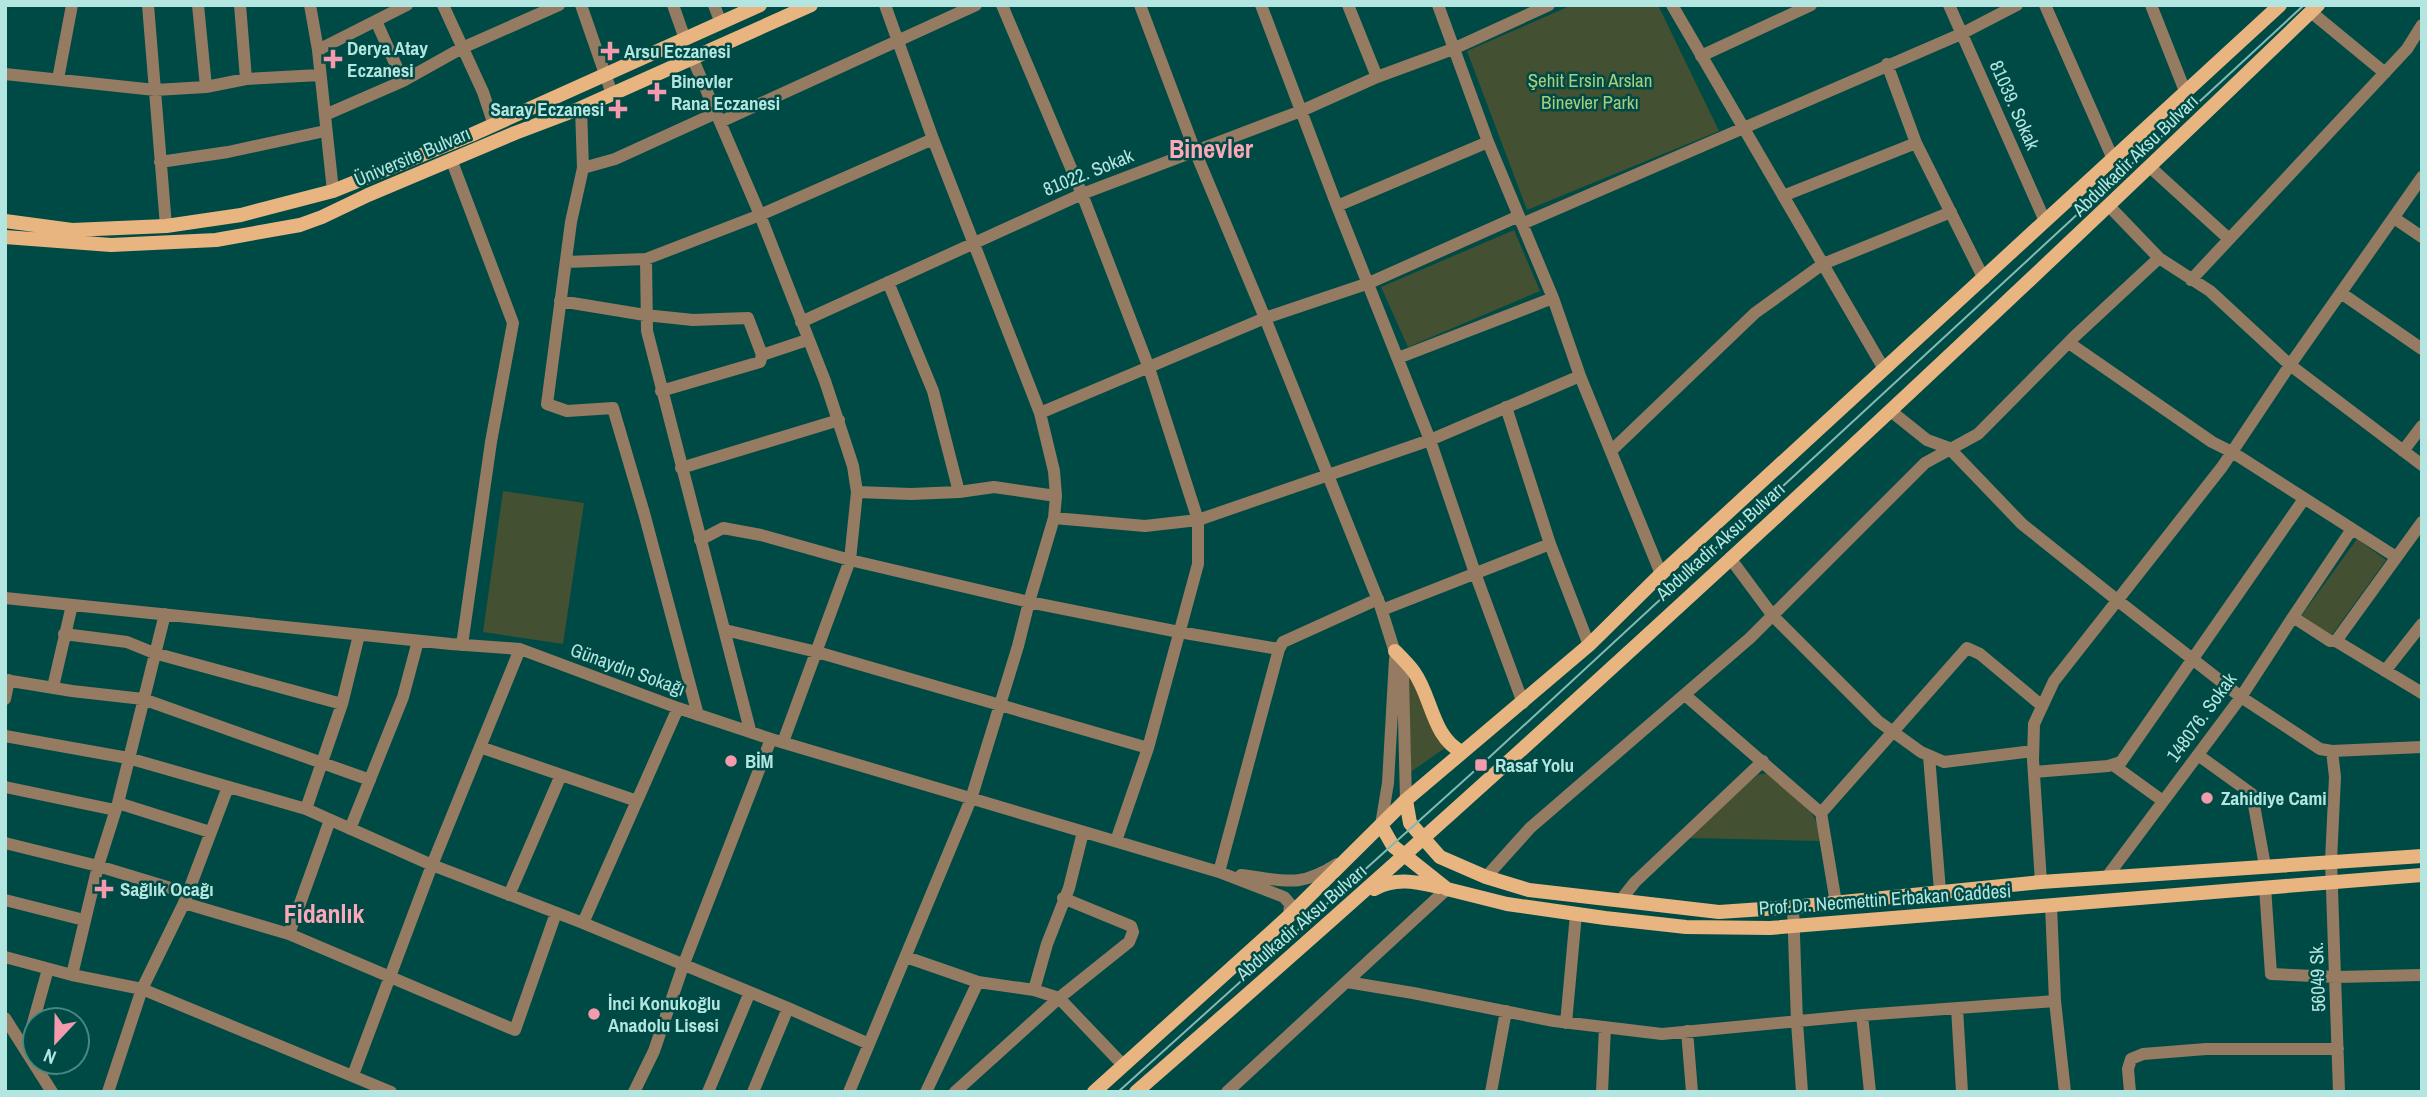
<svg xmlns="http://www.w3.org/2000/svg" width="2427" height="1097" viewBox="0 0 2427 1097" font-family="'Archivo Narrow',sans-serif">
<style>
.green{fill:#435031}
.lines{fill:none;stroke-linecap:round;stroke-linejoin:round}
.minor{stroke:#957b62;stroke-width:12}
.major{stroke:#e8b580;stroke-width:14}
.tram{stroke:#81bab5;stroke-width:2}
.poi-dot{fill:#f39aac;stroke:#004a45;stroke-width:2.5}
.labels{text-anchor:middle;stroke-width:5;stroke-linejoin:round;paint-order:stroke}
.poi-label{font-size:19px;font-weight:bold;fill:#b3e6e0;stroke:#004a45;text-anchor:start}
.park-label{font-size:19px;fill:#abcc7c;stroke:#004a45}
.street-label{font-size:19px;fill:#b3e6e0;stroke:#004a45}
.district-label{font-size:26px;font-weight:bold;fill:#fba8b8;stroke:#004a45}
</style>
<rect width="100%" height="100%" fill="#004a45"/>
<path class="green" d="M1572 5H1658L1719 131 1527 210 1467 51Z
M1514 230 1540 291 1408 347 1381 287Z
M503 491 584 503 563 644 483 632Z
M2357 539 2386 560 2331 636 2302 615Z
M1408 672 1445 748 1412 771H1411Z
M1768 773C1790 792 1821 808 1819 841L1688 838 1757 775Z"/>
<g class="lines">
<path class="minor" d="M148 5 166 226
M198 5 206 87
M240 5 246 79
M310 5 318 50 333 191
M443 5 483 92 494 125
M581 5 612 94
M673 5 685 39
M714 5 721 23
M1002 5 1082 194 1149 368 1198 520V564L1148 748 1116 841
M1140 5 1195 151 1265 318 1380 605 1403 678 1406 800
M1261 5 1337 206 1430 440 1475 573 1523 703
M1348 5 1377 77
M1438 5 1488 142 1553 298 1580 376 1661 574
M1672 5 1884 369
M1949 5 2045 221
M2045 5 2113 159
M2151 5 2185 91
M2311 12 2385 73
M376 21 403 81
M318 50 407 5
M1701 56 1811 5
M692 57 760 215 825 381 853 466 857 492 850 560 783 742
M1887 64 1916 143 1984 279
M5 74 155 90 206 87 246 79 320 75
M58 79 72 5
M581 108 583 168 571 222 547 404 567 411 613 408 644 513 698 715
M325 115 403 81 462 48 559 5
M720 122 976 5
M451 159 513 323 491 442 462 645
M160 162 228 152 325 131
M2150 167 2229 239
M583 168 615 159 716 113
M1783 196 1916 143
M1337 206 1488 142
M2109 206 2159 258 2210 291 2290 365 2422 465
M2394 218 2422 237
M1522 224 1961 34 2017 5
M646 259 647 331 750 730
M566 262 646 259 760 215 933 139
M2191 280 2407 49 2422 25
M888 282 933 391 959 492
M2341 293 2422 349
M560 301 645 315 693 320 748 318 762 355
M801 322 1082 194 1301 111 1377 77 1453 49 1549 5
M2069 343 2212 442 2232 452 2396 557
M1398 358 1553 298
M661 391 760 362 762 355 807 340
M1506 407 1550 544 1589 645
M1892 412 1927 440 1949 448 2022 524 2117 600 2241 697 2320 749 2332 751 2335 777 2331 861 2339 1092
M1040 413 1265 318 1369 283 1519 216
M1611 451 1755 313 1823 264 1951 212
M2403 451 2422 426
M681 468 839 420
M857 492 911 494 959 492 994 487 1056 496
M1054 518 1145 526 1198 520 1430 440 1580 376
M700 540 723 528 761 535 850 560 1029 602 1179 632 1279 649 1219 872
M1730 558 1773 616 1878 721 1921 752 1944 762 2033 751
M5 598 451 644 520 649 678 708 771 739 1219 872 1284 897 1290 904 1289 916
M1382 610 1550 544
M2293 617 2352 529
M725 630 817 652 1148 748
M64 634 127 642 154 653 342 704
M2336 641 2422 522
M1279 649 1283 642 1378 599
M2385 671 2422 624
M5 680 72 691 143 699 370 780
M53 687 72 605
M1685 695 1821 813 1836 903
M5 699 9 680
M5 736 128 758 306 809 432 865 583 923 788 1008 869 1044
M480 747 637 801
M2332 751 2422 747
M2198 755 2252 794 2265 866
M1929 756 1940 891
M2113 765 2163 801
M2034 772 2108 766 2121 762 2304 499
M5 787 115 810
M118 803 210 832
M306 809 342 704 359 635
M1821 813 1967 648 1980 654 2041 705
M1381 825 1388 783 1395 659
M350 829 403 697 418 641
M1083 832 1069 888 1047 944 1034 990 1059 998 1123 1065
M5 843 98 866 187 893
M1241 875C1284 880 1298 889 1337 864
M1486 877 1530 828 1750 638 1925 463 1978 434 2074 337 2159 258
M2106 878 2241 697 2293 617 2330 641H2336L2422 693
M2041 882 2033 760 2034 724 2054 681 2222 467 2290 365 2422 177
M2265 887 2271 974 2336 977 2422 975
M509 895 561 775
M5 900 84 920
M1620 901 1635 882 1763 761
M184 903 289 934 515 1030 556 913
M2051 905 2055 1001 2065 1092
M1793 907 1797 1022 1802 1092
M583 923 678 708
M289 934 330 820
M5 957 72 975 142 989 391 1092
M906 957 978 982 1034 990
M72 975 98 866 118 803 165 614
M1347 982 1413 993 1554 1021 1662 1034 1862 1015 2055 1001
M1957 1008 1962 1092
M1862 1015 1870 1092
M5 1018 52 1092
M1566 1023 1576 914
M1687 1031 1692 1092
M26 1048 48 969
M353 1075 432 865 520 649
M108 1092 142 989 184 903 228 787
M634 1092 654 1051 683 966 771 739
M708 1092 750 992
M753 1092 788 1008
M849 1092 971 799 1018 646 1029 602 1054 518 1056 496 1054 471 1040 413 933 139 885 5
M926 1092 978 982
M955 1092 1059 998 1129 942 1133 932 1131 926 1063 898
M1227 1092 1447 889
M1491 1092 1506 1011
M1602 1092 1605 1027
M2130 1092 2128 1069 2131 1059 2143 1054 2206 1049H2338"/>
<path class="major" d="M5 221 72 230 166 226 241 215 333 191 471 135 760 5
M5 237 111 245 216 240 300 225 322 217 368 195 515 133 581 108 811 5
M1395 651C1402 658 1409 665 1414 672 1432 697 1432 737 1462 752
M1406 800 1410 823 1440 857 1486 877 1529 890 1719 912 1793 907 2041 882 2422 856
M1381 825 1393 846 1447 889 1507 904 1605 918 1686 927 1770 928 2422 875
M1374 889C1396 877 1416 882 1439 887
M1094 1092 1289 916 1406 800 1589 645 1661 574 2280 5
M1136 1092C1539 741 1932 377 2318 5"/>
<path class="tram" d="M1118 1092 1481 765 2304 5"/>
</g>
<g class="poi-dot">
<path d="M606.5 40.5h7v7h7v7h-7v7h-7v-7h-7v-7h7z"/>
<path d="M329.5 48.5h7v7h7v7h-7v7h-7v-7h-7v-7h7z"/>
<path d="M653.5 81.5h7v7h7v7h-7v7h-7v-7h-7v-7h7z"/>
<path d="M614.5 98.5h7v7h7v7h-7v7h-7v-7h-7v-7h7z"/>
<circle cx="731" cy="761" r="7"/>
<rect x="1474" y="758" width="14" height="14" rx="3.5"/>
<circle cx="2207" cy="798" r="7"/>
<path d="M100.5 878.5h7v7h7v7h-7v7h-7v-7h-7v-7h7z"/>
<circle cx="594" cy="1014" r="7"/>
</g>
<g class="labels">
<g class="poi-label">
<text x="347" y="55">Derya Atay<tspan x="347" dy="22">Eczanesi</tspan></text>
<text x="624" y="58">Arsu Eczanesi</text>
<text x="671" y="88">Binevler<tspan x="671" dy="22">Rana Eczanesi</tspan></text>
<text x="604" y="116" text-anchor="end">Saray Eczanesi</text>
<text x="745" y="768">BİM</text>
<text x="1495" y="772">Rasaf Yolu</text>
<text x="2221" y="805">Zahidiye Cami</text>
<text x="120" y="896">Sağlık Ocağı</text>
<text x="608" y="1010">İnci Konukoğlu<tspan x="608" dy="22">Anadolu Lisesi</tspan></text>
</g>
<g class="park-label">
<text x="1590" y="87">Şehit Ersin Arslan<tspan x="1590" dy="22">Binevler Parkı</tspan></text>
</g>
<g class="street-label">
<text transform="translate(2015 105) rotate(66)" y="7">81039. Sokak</text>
<text transform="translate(2135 155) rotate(-44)" y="7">Abdulkadir Aksu Bulvarı</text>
<text transform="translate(412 156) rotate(-23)" y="7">Üniversite Bulvarı</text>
<text transform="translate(1088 172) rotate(-22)" y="7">81022. Sokak</text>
<text transform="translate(1720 541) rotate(-42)" y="7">Abdulkadir Aksu Bulvarı</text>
<text transform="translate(628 669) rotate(20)" y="7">Günaydın Sokağı</text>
<text transform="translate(2201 717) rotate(-54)" y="7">148076. Sokak</text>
<text transform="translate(1885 899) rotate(-4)" y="7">Prof.Dr. Necmettin Erbakan Caddesi</text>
<text transform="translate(1301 922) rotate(-41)" y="7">Abdulkadir Aksu Bulvarı</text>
<text transform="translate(2317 977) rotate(-92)" y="7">56049 Sk.</text>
</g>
<g class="district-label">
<text x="1211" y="158">Binevler</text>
<text x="324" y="923">Fidanlık</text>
</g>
</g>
<rect width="2427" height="1097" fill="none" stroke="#b3e6e0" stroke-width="14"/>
<g transform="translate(56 1041) rotate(202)"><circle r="33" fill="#004a45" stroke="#488883" stroke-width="2"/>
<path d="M0-5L12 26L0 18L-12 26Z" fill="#f39aac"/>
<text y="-10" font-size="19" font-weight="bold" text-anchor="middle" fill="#b3e6e0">N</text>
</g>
</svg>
